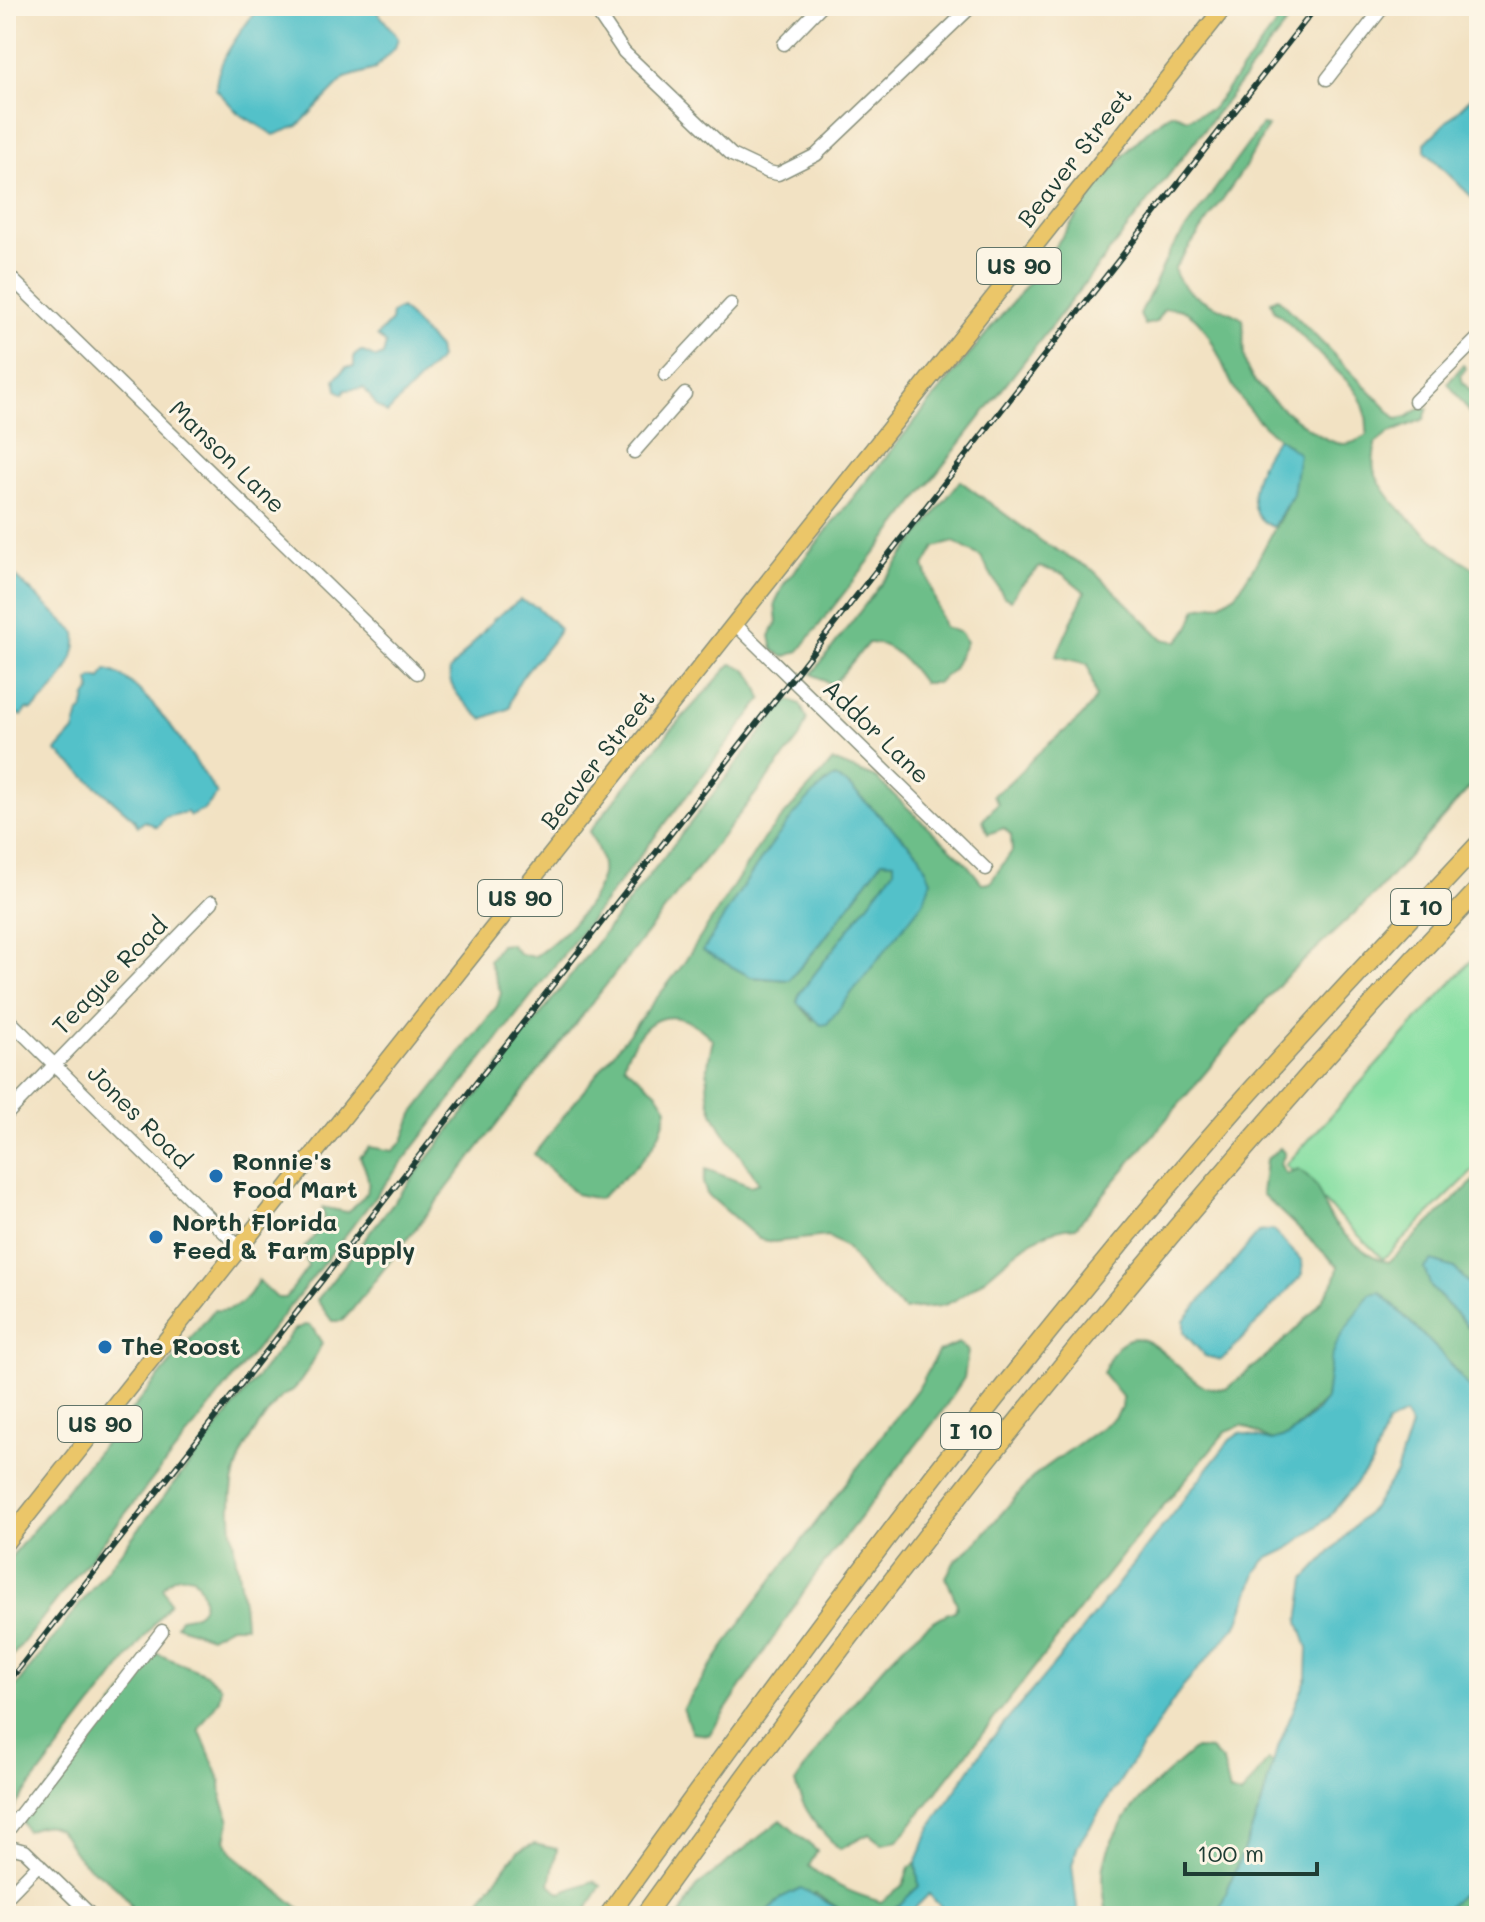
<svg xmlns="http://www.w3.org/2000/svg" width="1485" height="1922" viewBox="0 0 1485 1922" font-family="Mali,sans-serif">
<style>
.green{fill:#87dfa3;stroke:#538e6c;stroke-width:2}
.forest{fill:#6dbe89;stroke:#467e5e;stroke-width:2;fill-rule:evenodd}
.water{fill:#53c1c9;stroke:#397f7e;stroke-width:2}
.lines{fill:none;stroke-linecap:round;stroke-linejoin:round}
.minor-casing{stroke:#88907c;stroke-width:15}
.major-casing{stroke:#88907c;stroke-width:19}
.highway-casing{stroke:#88907c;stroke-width:21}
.minor{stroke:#fff;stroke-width:12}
.major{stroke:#ebc669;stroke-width:16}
.highway{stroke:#ebc669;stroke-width:18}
.rail-casing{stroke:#1f3d34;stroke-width:6}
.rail{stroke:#fcf5e5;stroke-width:3;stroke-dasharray:9;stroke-linecap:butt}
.poi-dot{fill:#1f6fb2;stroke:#fcf5e5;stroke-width:3}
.labels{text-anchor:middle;stroke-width:6;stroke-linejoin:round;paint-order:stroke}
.shield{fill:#fcf5e5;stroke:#617469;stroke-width:2}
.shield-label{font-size:22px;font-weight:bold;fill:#1f3d34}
.street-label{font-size:24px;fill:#1f3d34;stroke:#fcf5e5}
.poi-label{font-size:24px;font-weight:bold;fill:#1f3d34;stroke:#fcf5e5;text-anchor:start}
</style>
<rect width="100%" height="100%" fill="#fcf5e5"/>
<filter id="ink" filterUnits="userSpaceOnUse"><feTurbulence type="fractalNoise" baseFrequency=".0125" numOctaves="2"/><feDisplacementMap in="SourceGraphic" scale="16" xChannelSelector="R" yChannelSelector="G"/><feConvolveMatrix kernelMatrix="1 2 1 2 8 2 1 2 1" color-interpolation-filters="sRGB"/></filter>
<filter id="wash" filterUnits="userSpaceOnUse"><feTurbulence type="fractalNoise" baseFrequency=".006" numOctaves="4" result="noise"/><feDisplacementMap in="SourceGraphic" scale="32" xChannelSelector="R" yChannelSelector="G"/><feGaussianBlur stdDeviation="1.8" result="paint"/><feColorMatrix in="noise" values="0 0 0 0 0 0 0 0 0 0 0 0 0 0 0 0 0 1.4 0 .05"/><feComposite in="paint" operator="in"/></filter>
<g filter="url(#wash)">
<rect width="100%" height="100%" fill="#f2e2c3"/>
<path class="green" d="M1479 952V1165L1383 1259 1286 1165Z"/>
<path class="forest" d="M1290 6H1300L799 651 784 657 773 650 770 636 777 622 775 603 784 584C861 488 938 391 1017 297 1056 251 1124 136 1173 113L1187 119 1212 109Z
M1262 125 1268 126 1245 167 1174 269C1183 299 1218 305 1243 319 1245 338 1240 358 1250 374 1261 395 1321 444 1344 444 1353 444 1361 439 1367 435 1369 394 1349 383 1323 358 1307 342 1292 325 1274 310L1271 301 1278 298 1397 419 1407 417 1422 407 1428 408 1424 419 1389 433 1375 444C1375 453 1372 462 1374 470 1386 507 1446 552 1479 571V777L1376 893 1283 980 1076 1227C1023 1228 992 1284 947 1304 935 1309 918 1306 904 1310L867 1276 847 1248 827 1236 774 1242 759 1239 707 1194 703 1183 706 1169 750 1186 759 1183C723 1126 694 1113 713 1040 690 1016 660 1005 638 1037 632 1046 626 1054 624 1065L656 1091 667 1108C659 1153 632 1170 599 1199L576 1194 534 1154 682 966 764 838 833 761 876 778 966 863 982 883H990L1012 851 1011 835 1004 828 988 834 983 820 998 803 993 795C1014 782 1025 764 1043 749 1063 731 1083 720 1096 697L1088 664 1056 656 1085 592 1063 574 1040 567 1020 586 1011 600 1004 597 981 557 954 542 935 547 924 566 944 627 961 633 966 642 953 669 937 683H923C910 665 892 641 868 643L833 685 812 674 960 481 1044 543 1093 570 1163 639 1177 642 1189 628 1197 608 1220 604 1237 593 1256 563 1293 494 1289 445C1267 432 1245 408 1233 386 1218 359 1204 301 1164 309L1156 322 1145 325 1140 315 1170 251ZM826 782 848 785 919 854 813 1020 797 1002 800 993 894 870V862L882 861 821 943 789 980 757 978 733 906 779 836Z
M1463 365 1466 368 1461 375 1463 383 1479 399V425L1448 383Z
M731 664C750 667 756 681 762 699L302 1291 6 1664V1563L214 1310C236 1312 249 1300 258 1280L277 1298H286L308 1267 304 1248C314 1236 329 1224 322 1207L346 1212C373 1194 373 1183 360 1157L370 1147 393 1151 403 1141 413 1114 497 1006 501 993 489 961 500 945 510 944 520 954 534 957C559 940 596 905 602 874 604 860 596 844 589 832L670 731Z
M790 700 800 704 807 719 800 737 351 1311 342 1321H332L317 1300 782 706Z
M1280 1148 1285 1154 1280 1164 1286 1174 1298 1169C1316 1180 1319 1192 1326 1210 1335 1230 1368 1258 1389 1262L1479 1176V1294L1454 1268 1432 1261 1431 1287 1479 1338V1400L1441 1353 1380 1292 1331 1359 1326 1399 1288 1436 1272 1441 1242 1425 1226 1431 1133 1542 898 1841 882 1844 869 1834 840 1849C819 1831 803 1809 795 1783 824 1739 906 1624 955 1611L957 1604 946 1577 955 1561 975 1544 1035 1475 1113 1419 1122 1408 1123 1398 1103 1373C1132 1298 1168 1365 1201 1385 1207 1389 1218 1388 1226 1389 1254 1367 1337 1302 1338 1266L1262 1194 1266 1160Z
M305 1325 311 1326 322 1343C314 1359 305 1378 293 1390 288 1394 281 1395 278 1400 265 1416 249 1438 241 1457 217 1511 243 1571 245 1626H230L210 1637 176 1625 180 1618C208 1615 209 1598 193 1577 179 1574 172 1576 163 1588L170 1603 161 1615 6 1818V1699L294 1330Z
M959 1343 968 1351 964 1378 941 1413 813 1578 709 1735 692 1733 683 1708 748 1612 921 1384 938 1352Z
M155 1653 206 1674 221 1687 219 1699 199 1729 221 1782 222 1801 230 1820 226 1840 233 1854 309 1916H135C122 1881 103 1881 79 1858 68 1847 67 1831 50 1826 42 1824 34 1828 26 1831L22 1821Z
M1195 1749 1211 1750 1223 1762 1230 1792 1241 1796 1268 1760 1274 1763 1261 1806 1217 1916H1107C1105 1900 1101 1881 1104 1866 1113 1817 1159 1779 1195 1749Z
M781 1820 817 1851 809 1866C830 1885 855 1894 881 1902L903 1886 909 1868 916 1863 919 1886 895 1912 887 1916H851L816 1894 782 1897 764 1916H680L696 1887Z
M534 1844 557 1849 550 1884 560 1893 593 1881 601 1885 583 1916H468L518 1851Z
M1479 1876V1913L1439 1916Z"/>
<path class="water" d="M259 6H373L398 38 395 48 375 69 345 78 298 126 274 135 238 113 216 89C216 59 243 30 259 6Z
M1479 90V204L1425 151V143Z
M401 308 438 348 440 359 387 413 377 406 364 388 345 390 343 394 337 390 335 379 346 367H354V356L361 351 376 358 383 355 386 344 377 336 391 321 392 313Z
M1278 438 1299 454 1293 494 1273 527C1235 511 1259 459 1278 438Z
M6 549 13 563 7 567 12 573 76 633C80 661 53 693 32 710L26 709 22 716 6 709Z
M520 600 537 607 560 629C544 658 514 673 510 708L482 719C469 706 446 690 450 670L494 619Z
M106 670C141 674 198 764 217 794L204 810 190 816 187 812 165 817 157 827 145 821 138 826 133 818 56 751 74 731 79 713 83 711 86 697 91 690 89 681 94 677 101 679Z
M835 777 848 785 919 854 931 880 924 901 827 1024 821 1025 797 1002 800 993 894 870V862L882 861 821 943 789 980 751 977 703 951C730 906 792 802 835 777Z
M1273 1230 1302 1261 1303 1274 1227 1355 1221 1360 1205 1356 1184 1333V1320L1259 1232Z
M1432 1261 1454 1268 1479 1294V1338L1431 1287 1424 1268Z
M1380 1292 1441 1353 1479 1400V1876L1439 1916H1217L1261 1806 1276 1752 1307 1677 1308 1648 1299 1622 1305 1579 1373 1507 1396 1473 1411 1426 1404 1415 1387 1424 1372 1464 1328 1518 1288 1549 1265 1560 1256 1573 1238 1624 1183 1686 1100 1811 1078 1845 1072 1865 1078 1916H949L929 1894 907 1916H887L919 1886 916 1863 932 1825 987 1744 1067 1649 1230 1440 1240 1433 1272 1441 1288 1436 1316 1412 1326 1399 1331 1359 1338 1340 1370 1294Z
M801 1888 851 1916H764L782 1897Z"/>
</g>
<g filter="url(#ink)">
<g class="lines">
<defs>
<path id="minor" d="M593 6 624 52 732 155 768 172 778 174 816 155 972 6
M784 44 821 6
M1327 79 1384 6
M6 273 417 673
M665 375 731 304
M1415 401 1479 337
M634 452 685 394
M736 625 986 869
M6 1017 241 1249
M6 1115 212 902
M6 1833 162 1631
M6 1846 25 1851 92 1916
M6 1898 39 1864"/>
<path id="major" d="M6 1542 1225 6"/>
<path id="highway" d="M608 1916C806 1640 1010 1366 1234 1110 1314 1020 1397 932 1479 844
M644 1916C901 1556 1175 1211 1479 889"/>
</defs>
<use href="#minor" class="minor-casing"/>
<use href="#major" class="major-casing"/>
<use href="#highway" class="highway-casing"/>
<use href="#minor" class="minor"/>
<use href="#major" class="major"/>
<use href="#highway" class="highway"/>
<defs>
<path id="rail" d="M6 1685 1317 6"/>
</defs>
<use href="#rail" class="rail-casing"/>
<use href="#rail" class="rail"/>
</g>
</g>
<g class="poi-dot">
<circle cx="216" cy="1176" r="8"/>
<circle cx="156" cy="1237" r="8"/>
<circle cx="105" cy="1347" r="8"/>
</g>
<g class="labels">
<g class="shield">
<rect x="977" y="248" width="84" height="36" rx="6"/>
<rect x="478" y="880" width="84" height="36" rx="6"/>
<rect x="1391" y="889" width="60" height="36" rx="6"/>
<rect x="58" y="1406" width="84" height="36" rx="6"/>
<rect x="941" y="1413" width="60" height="36" rx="6"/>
</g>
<g class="shield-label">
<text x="1019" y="274">US 90</text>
<text x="520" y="906">US 90</text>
<text x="1421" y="915">I 10</text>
<text x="100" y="1432">US 90</text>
<text x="971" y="1439">I 10</text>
</g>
<g class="street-label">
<text transform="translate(1075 158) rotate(-52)" y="8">Beaver Street</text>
<text transform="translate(227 457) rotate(44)" y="8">Manson Lane</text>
<text transform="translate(876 732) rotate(44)" y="8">Addor Lane</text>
<text transform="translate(598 760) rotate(-52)" y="8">Beaver Street</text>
<text transform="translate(110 976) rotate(-46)" y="8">Teague Road</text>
<text transform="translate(139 1117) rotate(45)" y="8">Jones Road</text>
</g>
<g class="poi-label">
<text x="232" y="1170">Ronnie's<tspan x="232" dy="28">Food Mart</tspan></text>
<text x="172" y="1231">North Florida<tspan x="172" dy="28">Feed &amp; Farm Supply</tspan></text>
<text x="121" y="1355">The Roost</text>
</g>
</g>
<rect width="1485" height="1922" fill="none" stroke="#fcf5e5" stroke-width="32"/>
<path d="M1185 1862v12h132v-12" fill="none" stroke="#1f3d34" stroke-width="4"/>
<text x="1197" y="1862" font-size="24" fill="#1f3d34" stroke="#fcf5e5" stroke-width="6" paint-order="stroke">100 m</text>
</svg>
